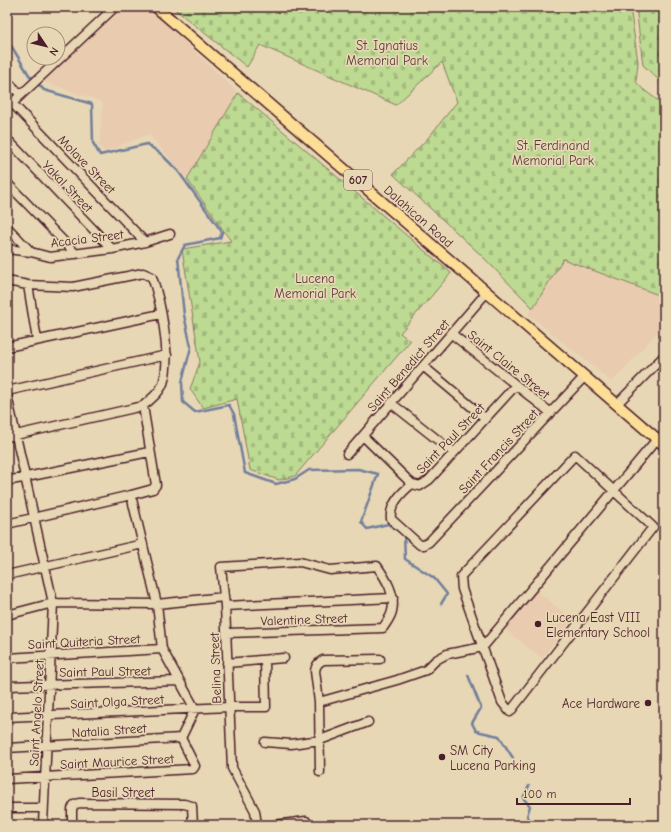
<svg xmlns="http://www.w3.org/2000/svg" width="671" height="832" viewBox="0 0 671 832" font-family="'Comic Neue',sans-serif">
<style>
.built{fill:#e9cbb0}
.cemetery{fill:url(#cemetery-stones);stroke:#837c5e}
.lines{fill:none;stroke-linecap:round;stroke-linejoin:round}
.stream{stroke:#717f9c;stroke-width:2.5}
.minor-casing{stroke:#4a1f2b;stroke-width:11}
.major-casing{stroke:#4a1f2b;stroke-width:13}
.minor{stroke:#e8d7b4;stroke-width:8}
.major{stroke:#fdde96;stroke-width:10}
.poi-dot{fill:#4a1f2b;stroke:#e8d7b4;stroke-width:1.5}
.labels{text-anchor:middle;stroke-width:3.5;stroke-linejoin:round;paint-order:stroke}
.shield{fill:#e8d7b4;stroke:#795654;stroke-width:1}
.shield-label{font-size:12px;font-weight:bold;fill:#4a1f2b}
.park-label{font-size:13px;fill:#5b3b3a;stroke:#e8d7b4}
.street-label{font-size:13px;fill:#4a1f2b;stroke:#e8d7b4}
.poi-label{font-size:13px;fill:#4a1f2b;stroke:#e8d7b4;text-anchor:start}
</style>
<defs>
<pattern id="cemetery-stones" width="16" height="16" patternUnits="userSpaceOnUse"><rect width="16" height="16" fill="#bcda92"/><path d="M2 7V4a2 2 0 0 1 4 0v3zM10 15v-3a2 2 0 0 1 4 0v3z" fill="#a3bb7e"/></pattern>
</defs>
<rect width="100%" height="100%" fill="#e8d7b4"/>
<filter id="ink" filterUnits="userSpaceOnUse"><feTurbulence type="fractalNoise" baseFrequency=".025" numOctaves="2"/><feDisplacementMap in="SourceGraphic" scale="8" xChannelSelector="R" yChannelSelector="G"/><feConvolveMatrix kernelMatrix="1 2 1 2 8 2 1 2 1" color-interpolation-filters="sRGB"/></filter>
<g filter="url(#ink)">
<path class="built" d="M125 7H149L238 93 187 179 149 134 105 152 99 146 103 102 41 81Z
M563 259 664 297V325L612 382 528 314Z
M535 590 572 619 542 658 504 629Z"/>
<path class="cemetery" d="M172 7H630L638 62 636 82 644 90 664 105 663 157 664 159V297L563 259 533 308 481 255 393 174 428 138 457 102 442 62 396 105 260 45 247 67Z
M636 7H664V85L643 65Z
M238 93 451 273 400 333 410 341 295 476 279 480 250 470 237 399 203 408 190 389 200 362 182 249 231 241 187 179Z"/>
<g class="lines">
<path class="stream" d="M7 39 29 75 44 90 92 104 93 143 100 155 147 144 161 154 178 171 222 232 220 238 185 245 178 258 184 315 191 347 182 382 183 402 195 412 229 405 234 414 245 473 276 484 295 479 309 470 358 469 378 474 361 522 367 529 388 524 404 535 405 559 434 578 447 594 441 604
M468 675 481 708 472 723 476 731 499 736 513 758
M529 786 523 798 530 806 527 816 531 825"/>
<defs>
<path id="minor" d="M7 81 21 95
M12 103 145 242
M7 108 115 7
M7 139 112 249
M7 183 76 254
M7 227 31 252
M7 249 31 252 50 257 112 249 145 242 170 234
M7 281 28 285 73 287 143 273 152 277C161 302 171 355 164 380 162 391 151 399 143 406L156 485 153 489 131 495 157 604 162 649 195 709 181 738 7 748
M28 285 37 340
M452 334 551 413
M7 347 161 314
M423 366 485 418
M7 391 167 355
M7 395 53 603 43 825
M391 403 453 452
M617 404 664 356
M363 436 412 484 420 486 429 480 516 385
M7 437 143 406
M347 454 487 292
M575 455 653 527 510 712 502 702 462 589 461 576Z
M7 481 149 452
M412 484C402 492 389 505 391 519L420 545H424L429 542 585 376
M7 524 131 495
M7 575 143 544
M225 606 393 598
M7 615 53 603 157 604 224 597
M226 633 383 628C386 623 391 617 392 611 396 594 386 579 377 566L330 570 300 562 221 567 225 606 232 768 255 811 257 825
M7 658 162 649
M227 663 284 658
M7 686 179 681
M319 702 397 680 426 670 436 660 447 654 483 647 657 439
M7 717 229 707H266L265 660
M265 742 291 744 320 740 368 722
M320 772 319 702 315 671C316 665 318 663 323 660L380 659
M7 779 193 769 195 766 181 738
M7 808H43
M72 825V809L74 805 79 803 184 804 192 806 193 825
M274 825 306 821 308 825"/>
<path id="major" d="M156 7 664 445"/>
</defs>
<use href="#minor" class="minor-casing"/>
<use href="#major" class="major-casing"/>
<use href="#minor" class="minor"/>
<use href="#major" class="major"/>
</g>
</g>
<g class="poi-dot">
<circle cx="538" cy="624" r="4"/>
<circle cx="648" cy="703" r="4"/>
<circle cx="442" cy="757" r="4"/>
</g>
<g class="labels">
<rect class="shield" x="344" y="170" width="28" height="20" rx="3"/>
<g class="shield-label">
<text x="358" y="184">607</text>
</g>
<g class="park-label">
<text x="387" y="50">St. Ignatius<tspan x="387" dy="15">Memorial Park</tspan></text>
<text x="553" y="150">St. Ferdinand<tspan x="553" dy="15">Memorial Park</tspan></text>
<text x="315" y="283">Lucena<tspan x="315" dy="15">Memorial Park</tspan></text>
</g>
<g class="street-label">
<text transform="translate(87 164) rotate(46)" y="5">Molave Street</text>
<text transform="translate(68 186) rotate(46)" y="5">Yakal Street</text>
<text transform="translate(419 216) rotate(41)" y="5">Dalahican Road</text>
<text transform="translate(87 238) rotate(-7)" y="5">Acacia Street</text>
<text transform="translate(509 364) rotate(39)" y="5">Saint Claire Street</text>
<text transform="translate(408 365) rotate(-49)" y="5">Saint Benedict Street</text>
<text transform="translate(450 438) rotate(-46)" y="5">Saint Paul Street</text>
<text transform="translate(498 451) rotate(-47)" y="5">Saint Francis Street</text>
<text transform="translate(304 619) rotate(-2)" y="5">Valentine Street</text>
<text transform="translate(84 641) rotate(-3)" y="5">Saint Quiteria Street</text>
<text transform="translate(215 668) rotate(-92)" y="5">Belina Street</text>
<text transform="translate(105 671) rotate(-1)" y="5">Saint Paul Street</text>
<text transform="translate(117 701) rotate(-3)" y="5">Saint Olga Street</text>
<text transform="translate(36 713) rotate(-87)" y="5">Saint Angelo Street</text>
<text transform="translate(109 730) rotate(-4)" y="5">Natalia Street</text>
<text transform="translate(117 761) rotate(-3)" y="5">Saint Maurice Street</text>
<text x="123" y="797">Basil Street</text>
</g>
<g class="poi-label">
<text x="546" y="622">Lucena East VIII<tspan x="546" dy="15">Elementary School</tspan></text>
<text x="640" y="708" text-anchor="end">Ace Hardware</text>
<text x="450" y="755">SM City<tspan x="450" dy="15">Lucena Parking</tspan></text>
</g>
</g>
<rect width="671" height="832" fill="none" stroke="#e8d7b4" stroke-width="24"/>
<rect x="12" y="12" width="647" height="808" fill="none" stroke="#4a1f2b" stroke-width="1.5" filter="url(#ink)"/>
<g transform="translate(46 46) rotate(125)"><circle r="19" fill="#e8d7b4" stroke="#a98d7d"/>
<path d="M0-3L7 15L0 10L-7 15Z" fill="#4a1f2b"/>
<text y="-6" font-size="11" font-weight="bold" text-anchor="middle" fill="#4a1f2b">N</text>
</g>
<path d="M517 798v6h113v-6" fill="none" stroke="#4a1f2b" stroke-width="2"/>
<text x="523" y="798" font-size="12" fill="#4a1f2b" stroke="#e8d7b4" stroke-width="3" paint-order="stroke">100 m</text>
</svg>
